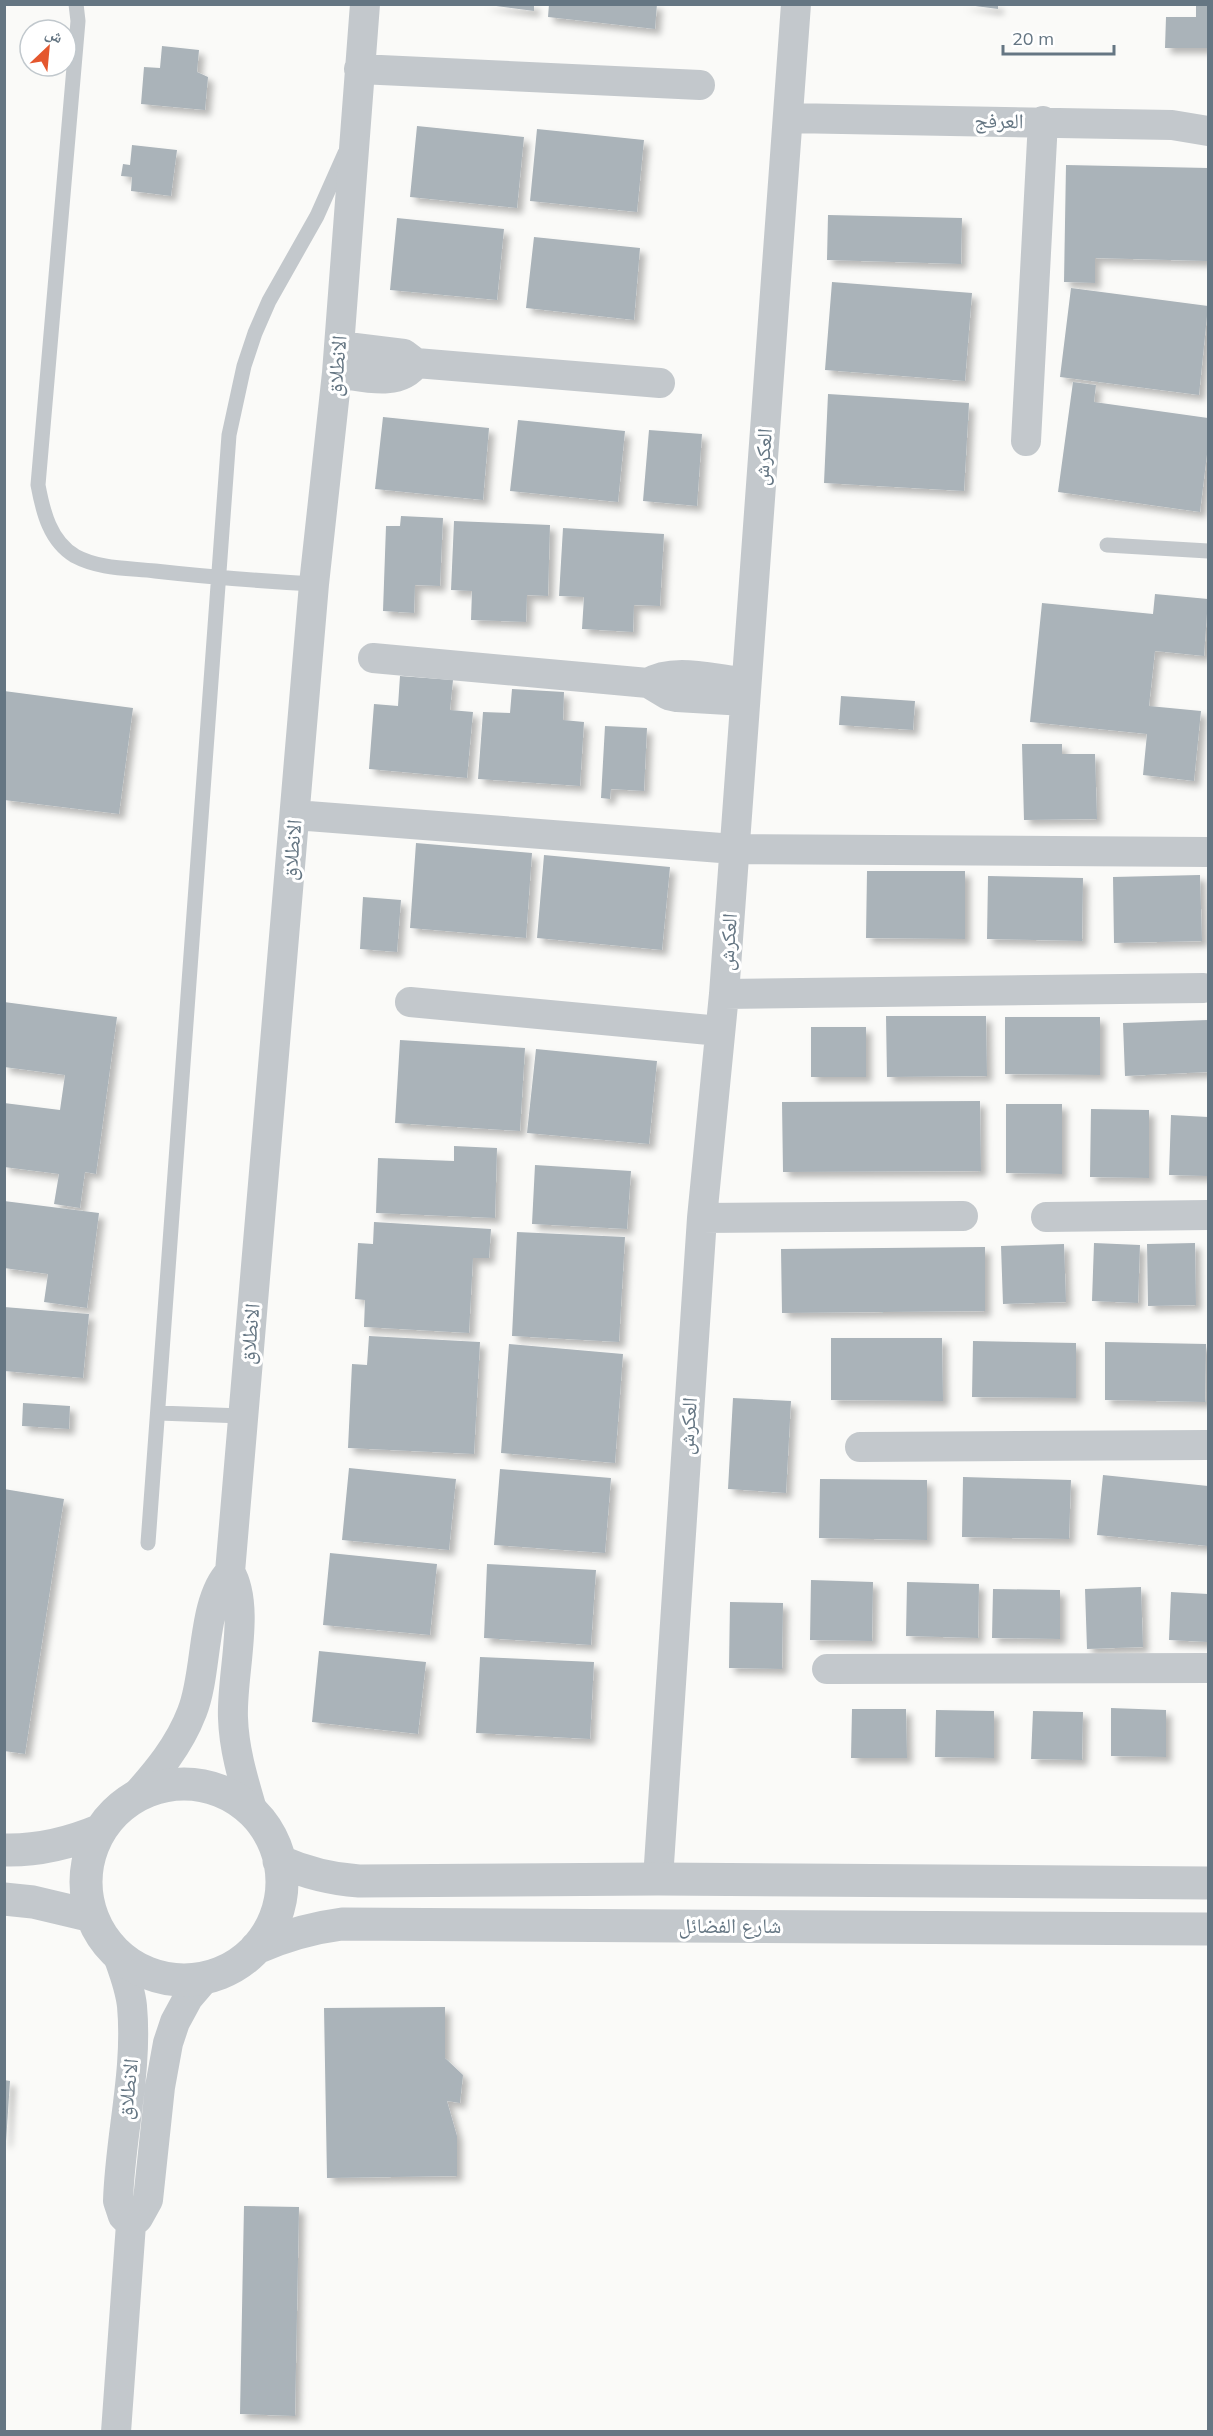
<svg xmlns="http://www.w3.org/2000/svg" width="1213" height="2436" viewBox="0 0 1213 2436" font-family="Mulish,'Noto Naskh Arabic',sans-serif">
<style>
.building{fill:#aab3b9;filter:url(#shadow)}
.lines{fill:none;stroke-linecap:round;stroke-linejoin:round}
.service{stroke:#c3c8cc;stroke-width:15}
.minor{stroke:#c3c8cc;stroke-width:30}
.tertiary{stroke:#c3c8cc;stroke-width:33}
.labels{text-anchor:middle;stroke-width:6;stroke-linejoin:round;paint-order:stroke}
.street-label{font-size:21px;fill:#657683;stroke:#fff}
</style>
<defs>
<filter id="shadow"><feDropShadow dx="5.5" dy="5.5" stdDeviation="3" flood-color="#0004"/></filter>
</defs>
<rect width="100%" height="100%" fill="#fafaf8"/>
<path class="building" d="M481 4H534V11Z
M549 4H657L655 29 548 17Z
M960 4H998V9Z
M1196 4H1208V48H1165L1166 17H1196Z
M162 46 199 50 197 72 208 77 205 110 141 104 144 67 160 68Z
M417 126 524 137 517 208 410 197Z
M537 129 644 140 637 212 530 201Z
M132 145 177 150 171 196 131 191 132 177 121 176 123 164 130 165Z
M1066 165 1208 168 1207 261 1095 258V283L1064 282Z
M828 215 962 218 961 264 827 260Z
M397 218 504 229 497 300 390 290Z
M534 237 640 248 634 320 526 308Z
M832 282 972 293 965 381 825 370Z
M1071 288 1208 306 1199 395 1060 377Z
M1073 382 1096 385 1094 402 1208 418V446L1200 512 1058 492Z
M828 394 969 403 964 491 824 483Z
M383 417 489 428 483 500 375 489Z
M518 420 625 431 618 502 510 491Z
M649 430 702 434 697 506 643 501Z
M401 516 443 518 440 586 415 585 414 613 383 611 386 526H400Z
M454 521 550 525 548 596 527 595 526 622 471 620 472 591 451 590Z
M563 528 664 534 660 606 634 605 633 632 582 629 584 597 559 596Z
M1155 594 1208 599 1204 656 1155 651 1149 706 1201 711 1194 781 1143 775 1147 734 1030 722 1042 603 1153 614Z
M400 676 453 680 450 710 473 712 467 778 369 769 374 704 398 706Z
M512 689 564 692 563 720 584 722 580 786 478 779 483 712 510 713Z
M4 691 133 708 119 814 4 800Z
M841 696 915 701 913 730 839 725Z
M605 726 647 728 644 791 611 789 610 799 601 798Z
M1022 744H1062V754H1095L1097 819 1024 820Z
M416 843 532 853 526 938 410 928Z
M544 855 670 867 662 950 537 938Z
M867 871H965V939L866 938Z
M1200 875 1202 941 1114 943 1113 877Z
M988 876 1083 878 1082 941 987 939Z
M363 897 401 900 397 952 360 949Z
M4 1002 117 1017 96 1174 85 1172 80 1208 54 1204 59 1174 4 1167V1103L60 1110 65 1075 4 1067Z
M886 1016H986L987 1076 887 1077Z
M1005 1017H1100V1075L1005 1074Z
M1208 1020V1072L1125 1076 1123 1023Z
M811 1027H866V1077H811Z
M400 1040 525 1048 520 1131 395 1123Z
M536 1049 657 1061 649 1144 527 1133Z
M980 1101 981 1171 783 1172 782 1102Z
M1006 1104H1062V1174L1006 1173Z
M1091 1109 1149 1110V1178L1090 1177Z
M1171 1115 1208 1117V1176L1169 1175Z
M454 1146 497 1148 495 1218 376 1213 378 1158 454 1161Z
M535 1165 631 1171 627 1229 532 1224Z
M4 1201 99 1213 87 1308 44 1302 48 1274 4 1268Z
M374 1222 491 1229 489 1258H473L469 1333 364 1327 365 1300 355 1299 358 1243 373 1244Z
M517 1232 625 1237 619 1342 512 1336Z
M1094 1243 1140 1245 1138 1303 1092 1301Z
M1195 1243 1196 1305 1148 1306 1147 1244Z
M1064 1244 1066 1302 1003 1304 1001 1246Z
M985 1247V1311L782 1313 781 1249Z
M4 1307 89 1314 83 1378 4 1371Z
M369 1336 480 1342 474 1454 348 1448 352 1364 367 1365Z
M831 1338H942L943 1401 831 1400Z
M973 1341 1076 1343V1398L972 1397Z
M1105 1342 1206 1344 1205 1402 1105 1400Z
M509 1344 623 1354 615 1463 501 1453Z
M733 1398 791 1401 786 1493 728 1489Z
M23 1403 70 1406 69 1429 22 1426Z
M349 1468 456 1479 449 1550 342 1540Z
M500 1469 611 1478 605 1553 494 1545Z
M1103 1475 1208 1486V1546L1097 1535Z
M963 1477 1071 1480 1069 1539 962 1537Z
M820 1479 927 1480V1540L819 1538Z
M4 1489 64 1499 25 1754 4 1751Z
M330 1553 437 1564 430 1635 323 1625Z
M487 1564 596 1570 591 1645 484 1638Z
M811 1580 873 1582 872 1641 810 1640Z
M907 1582 979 1584 978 1638 906 1636Z
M1141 1587 1143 1647 1087 1649 1085 1589Z
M993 1589 1060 1590V1639L992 1638Z
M1171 1592 1208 1594V1642L1169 1640Z
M730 1602 783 1603 782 1669 729 1668Z
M319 1651 426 1662 418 1734 312 1722Z
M480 1657 594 1662 590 1739 476 1733Z
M1111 1708 1166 1710V1757L1111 1756Z
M852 1709H906L907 1758H851Z
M936 1710 994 1711V1758L935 1757Z
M1033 1711 1083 1712 1082 1760 1031 1759Z
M445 2007V2058L463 2075 460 2103 447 2101 457 2136V2176L327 2178 324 2008Z
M4 2080 10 2081 6 2142H4Z
M244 2206 299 2207 295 2416 240 2414Z"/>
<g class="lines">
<path class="service" d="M76 4 78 21 38 485C43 512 50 541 75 556 99 569 128 568 155 571 208 577 261 581 314 584
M1107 545 1208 551
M158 1413 243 1416
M148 1543 229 435 244 366 255 333 269 301 317 216 345 153"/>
<path class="minor" d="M359 69 700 85
M788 118 1172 125 1208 131
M339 346 404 354 416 363 660 383
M337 373C362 376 399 388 416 363
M1026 441 1043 121
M373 658 648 683 668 695 677 697 745 701
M648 683C672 668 709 678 736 681
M295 815 734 849 1208 852
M724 994 1204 988
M410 1002 720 1031
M1046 1217 1208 1215
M702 1218 963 1216
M860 1447 1208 1445
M827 1669 1208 1668
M133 1799C157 1772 179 1746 192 1712 208 1673 201 1602 230 1572
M253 1813C244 1782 234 1751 233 1718 231 1676 251 1607 230 1572L314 584 337 373 365 4
M658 1879 702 1218 724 994 796 4
M117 1953C123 1970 130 1987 132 2006 138 2071 120 2136 118 2201L123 2216 131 2224
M116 2432 131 2224 138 2218 148 2200 160 2087 168 2043 175 2022 188 1998 206 1977"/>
<path class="tertiary" d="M86 1882a98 98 0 1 1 196 0a98 98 0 1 1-196 0Z
M4 1850C38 1851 70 1843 101 1830
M279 1861C306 1873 330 1879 359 1881L658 1879 1208 1883
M4 1899 33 1902 92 1916
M256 1948C284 1936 311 1928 342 1924L1208 1929"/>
</g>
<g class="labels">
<g class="street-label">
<text transform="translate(999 121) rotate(1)" y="7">العرفج</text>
<text transform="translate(337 366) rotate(-85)" y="7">الانطلاق</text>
<text transform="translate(763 457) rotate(-86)" y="7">العكرش</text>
<text transform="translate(292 850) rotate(-85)" y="7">الانطلاق</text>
<text transform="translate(728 942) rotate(-86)" y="7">العكرش</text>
<text transform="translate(250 1334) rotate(-85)" y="7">الانطلاق</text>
<text transform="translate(688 1426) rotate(-86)" y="7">العكرش</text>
<text x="730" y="1933">شارع الفضائل</text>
<text transform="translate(128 2089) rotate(-84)" y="7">الانطلاق</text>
</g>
</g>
<rect width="1213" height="2436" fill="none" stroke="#657683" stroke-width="12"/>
<g transform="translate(48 48) rotate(26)"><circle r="28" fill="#ffffff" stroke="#c1c8cd" stroke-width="1.5"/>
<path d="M0-4.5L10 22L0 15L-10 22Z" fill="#e4572e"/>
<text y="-9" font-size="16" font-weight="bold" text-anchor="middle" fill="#657683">ش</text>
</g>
<path d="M1003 45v9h111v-9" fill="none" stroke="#657683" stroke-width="3"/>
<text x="1012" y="45" font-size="18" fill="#657683" stroke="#ffffff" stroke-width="4.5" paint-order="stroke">20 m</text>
</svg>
